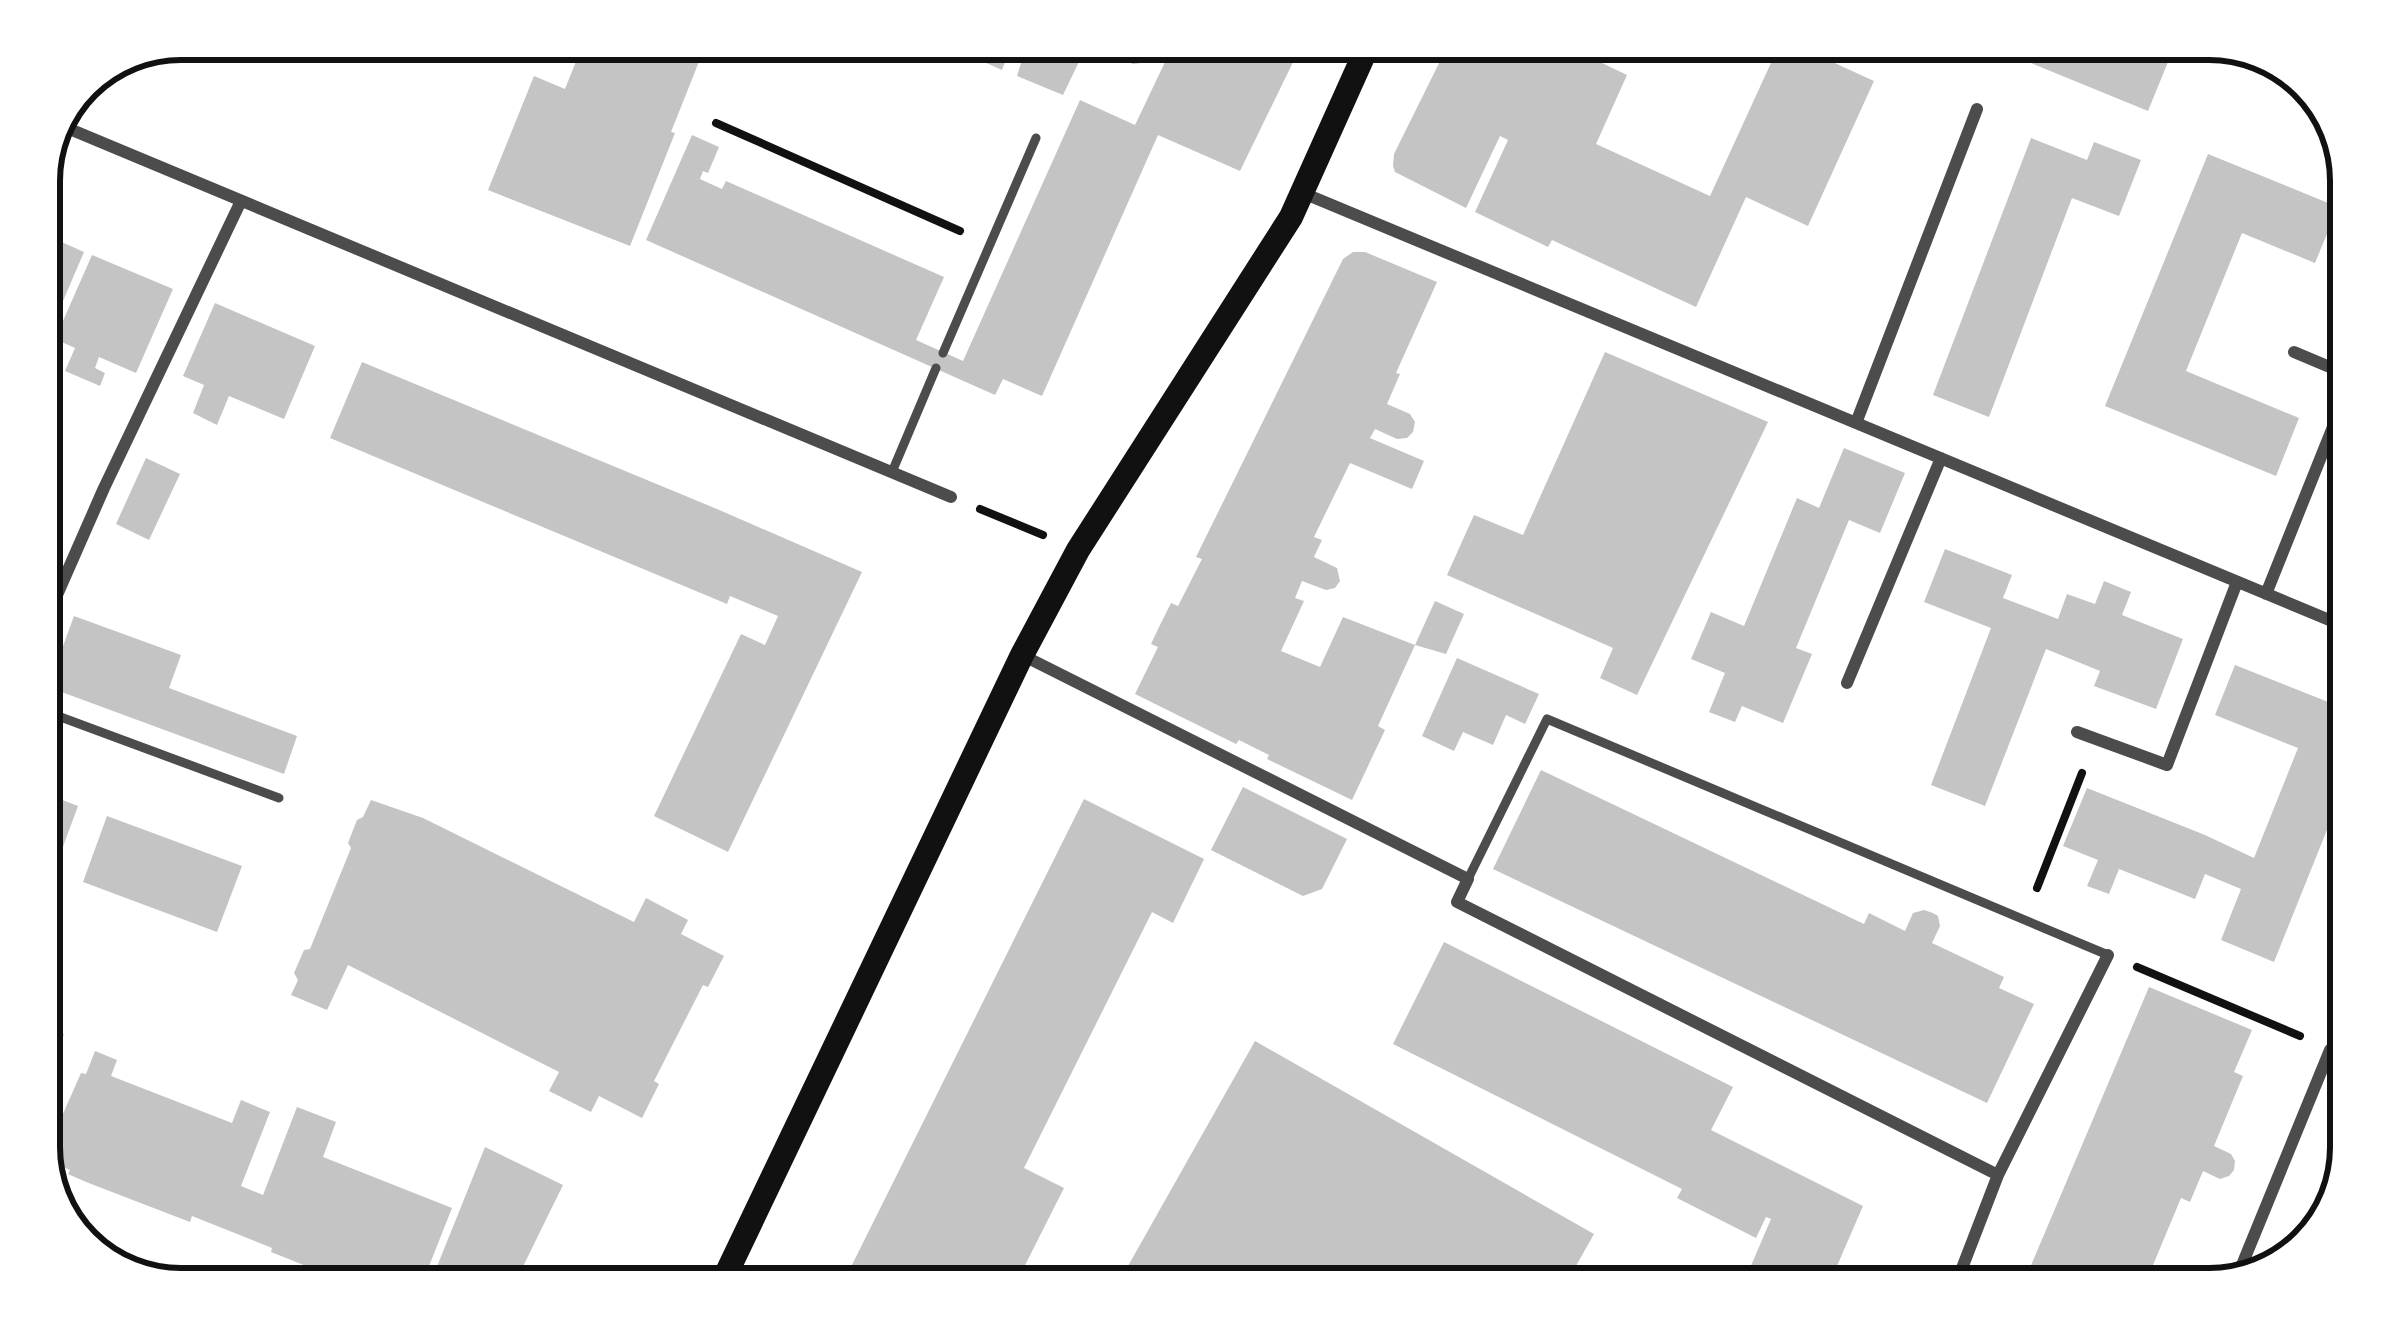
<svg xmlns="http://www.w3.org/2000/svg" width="2390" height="1328" viewBox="0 0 2390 1328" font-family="'Roboto Condensed',sans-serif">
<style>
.building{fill:#c4c4c4}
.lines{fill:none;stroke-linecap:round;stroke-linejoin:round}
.path{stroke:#111;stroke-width:8}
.service{stroke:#4c4c4c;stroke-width:9}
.minor{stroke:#4c4c4c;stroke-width:12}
.secondary{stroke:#111;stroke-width:24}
.rim{fill:none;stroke:#111;stroke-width:6}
</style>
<rect width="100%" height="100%" fill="#fff"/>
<path class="building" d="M585 39H708L671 132 675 133 630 246 488 190 534 76 565 89Z
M928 39H1288L1296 56 1240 171 1158 135 1042 396 1003 379 995 395 646 240 692 135 719 147 708 173 703 171 700 179 722 189 726 181 944 277 916 340 963 361 1080 100 1135 125 1166 60 1133 64 1087 45 1063 95 1017 76 1022 60 1008 54 1002 70 984 62 990 46 973 40 966 55Z
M1451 39H1611L1600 62 1627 75 1596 144 1710 196 1782 39 1874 81 1808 226 1746 197 1696 307 1552 240 1548 247 1475 212 1508 140 1500 136 1466 208 1395 172 1393 166 1394 154Z
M1995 39H2127L2170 57 2148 111 1992 47Z
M2031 138 2087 160 2094 142 2141 160 2119 216 2072 198 1989 417 1933 395Z
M2208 154 2338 207 2315 263 2242 233 2186 371 2299 418 2276 476 2105 406Z
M39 232 84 252 48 336 39 332Z
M2351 236V287L2333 279Z
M1353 252H1365L1437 282 1396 373 1400 374 1387 404 1410 414 1415 422 1413 432 1407 438 1397 439 1375 429 1370 438 1424 461 1412 489 1350 463 1314 537 1322 540 1314 557 1337 568 1340 581 1335 588 1326 590 1302 581 1295 598 1304 601 1281 651 1320 667 1343 617 1415 645 1378 726 1385 730 1352 800 1267 759 1269 755 1239 740 1236 744 1135 694 1158 647 1151 644 1161 623 1171 603 1178 606 1202 559 1196 557 1343 259Z
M92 255 173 289 136 373 99 357 95 368 105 373 100 386 65 371 75 348 55 339Z
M215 303 315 346 284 419 229 396 217 425 193 413 204 385 183 376Z
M1605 352 1768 422 1637 695 1600 678 1613 648 1447 575 1474 515 1523 535Z
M362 362 717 509 862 572 728 852 654 816 741 634 765 645 778 616 730 596 727 604 330 438Z
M1844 448 1905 473 1880 533 1849 520 1796 648 1812 654 1783 723 1742 706 1735 722 1709 712 1725 673 1691 659 1711 612 1744 626 1797 498 1819 508Z
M146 458 180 474 149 540 116 524Z
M1945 549 2012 575 2003 598 2058 619 2067 594 2095 604 2104 581 2131 592 2122 615 2183 639 2156 709 2094 686 2100 671 2046 649 1985 806 1931 785 1991 628 1924 602Z
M1435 601 1464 614 1446 654 1415 645Z
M74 616 181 655 169 688 297 736 284 774 48 687Z
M1457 658 1539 694 1525 724 1506 715 1493 745 1463 732 1454 751 1422 736Z
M2235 665 2351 711V770L2274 962 2221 940 2241 889 2205 874 2195 899 2119 869 2109 894 2087 886 2098 860 2063 846 2087 788 2205 835 2254 858 2298 748 2215 715Z
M1541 770 1864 924 1869 913 1905 931 1913 913 1924 910 1933 913 1938 916 1940 926 1932 943 2004 977 1999 988 2034 1004 1987 1103 1493 869Z
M1243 787 1347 839 1322 889 1303 896 1211 850Z
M39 791 78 806 54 871 39 865Z
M1084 799 1204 859 1173 923 1152 912 1024 1168 1064 1188 1013 1289H840Z
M371 800 423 818 634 922 646 898 688 920 681 934 724 956 708 987 703 985 654 1081 659 1084 642 1118 599 1096 591 1112 549 1091 559 1072 348 965 327 1010 291 995 298 980 294 973 304 950 310 949 351 848 348 843 357 820 363 817Z
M107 816 242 866 217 932 83 882Z
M1444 942 1733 1087 1711 1130 1863 1206 1827 1289H1741L1771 1219 1766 1217 1756 1238 1677 1198 1682 1189 1393 1044Z
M2149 987 2252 1030 2234 1072 2243 1076 2214 1146 2231 1154 2235 1161 2234 1170 2229 1176 2220 1179 2203 1171 2190 1202 2181 1198 2143 1289H2021Z
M39 1025 64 1034 40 1097H39Z
M1255 1041 1594 1234 1563 1289H1115Z
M95 1051 117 1060 111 1076 232 1123 241 1100 270 1112 241 1186 263 1195 297 1107 336 1122 323 1157 452 1208 420 1289H364L271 1252 272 1248 192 1216 190 1222 86 1182 68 1174 70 1170 43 1159 81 1073 86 1074Z
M485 1147 563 1185 512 1289H428Z"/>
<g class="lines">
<path class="path" d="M716 123 960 231
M980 509 1043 535
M2037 888 2082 773
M2137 967 2300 1036"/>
<path class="service" d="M943 353 1036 138
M892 472 936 368
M39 709 279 798
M1468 879 1547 719 2108 955"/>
<path class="minor" d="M60 125 951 497
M1303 193 2351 629
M2294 352 2351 376
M1856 423 1977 109
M2266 594 2351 382
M39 636 104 488 241 201
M1022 655 1468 879 1457 902 1998 1175
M1847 683 1941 458
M2077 732 2167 765 2237 582
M2235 1282 2330 1050 2351 1029
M1954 1289 1998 1175 2108 955"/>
<path class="secondary" d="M719 1289 1022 655 1078 550 1291 217 1371 39"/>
</g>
<path d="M0 0H2390V1328H0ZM181 60H2209A121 121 0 0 1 2330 181V1147A121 121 0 0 1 2209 1268H181A121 121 0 0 1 60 1147V181A121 121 0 0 1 181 60Z" fill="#fff" fill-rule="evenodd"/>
<path class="rim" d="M181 60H2209A121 121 0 0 1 2330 181V1147A121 121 0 0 1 2209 1268H181A121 121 0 0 1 60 1147V181A121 121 0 0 1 181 60Z"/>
</svg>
